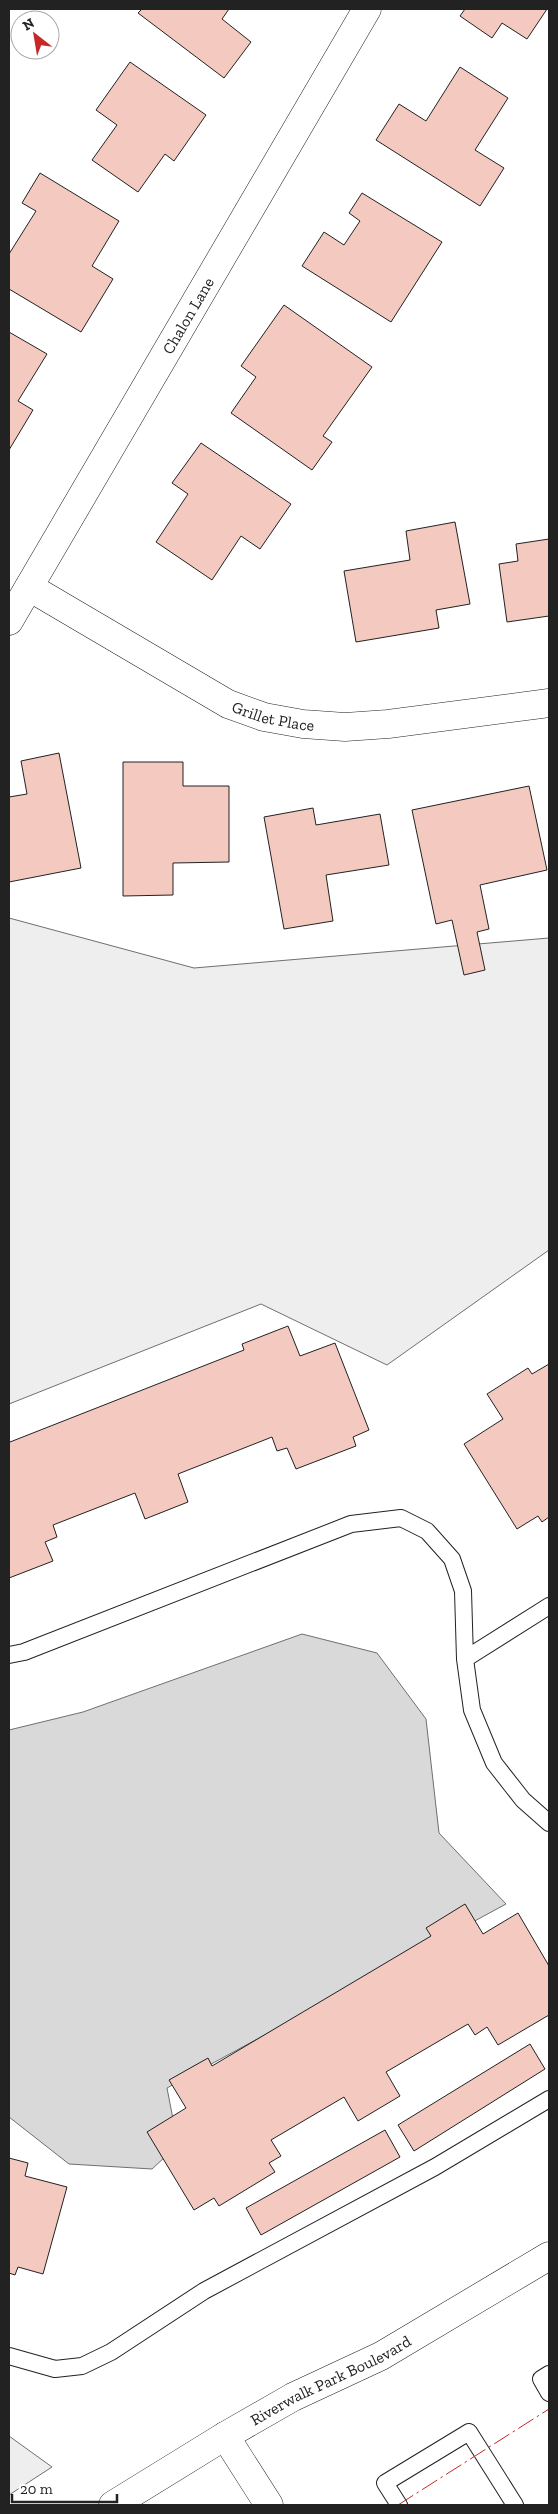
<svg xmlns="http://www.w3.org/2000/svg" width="558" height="2514" viewBox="0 0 558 2514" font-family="'Zilla Slab',serif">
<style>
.green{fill:#eee;stroke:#6f6f6f}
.water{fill:#d9d9d9;stroke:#6f6f6f}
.building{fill:#f3c9c0;stroke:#222}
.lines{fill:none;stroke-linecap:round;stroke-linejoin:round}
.service-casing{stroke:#222;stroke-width:18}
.minor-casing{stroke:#222;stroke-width:29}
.service{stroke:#fff;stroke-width:16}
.minor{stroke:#fff;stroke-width:28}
.power{stroke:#c62828;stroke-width:1;stroke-dasharray:18 4 2.5 4;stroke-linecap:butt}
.labels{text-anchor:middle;stroke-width:4;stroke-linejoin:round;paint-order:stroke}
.street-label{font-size:16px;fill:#222;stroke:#fff}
</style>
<rect width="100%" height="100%" fill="#fff"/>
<path class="green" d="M9 918 194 968 549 938V1250L387 1365 261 1304 9 1404Z
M9 2436 52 2467 9 2495Z"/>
<path class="water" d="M302 1634 377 1653 426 1719 439 1833 506 1904 167 2088 178 2145 152 2169 69 2164 9 2117V1730L83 1712Z"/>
<path class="building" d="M142 9H229L222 19 251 42 224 78 138 13Z
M465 9H547L527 39 502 23 492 38 460 16Z
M130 62 206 115 174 161 165 154 138 192 92 160 117 125 96 110Z
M460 67 508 98 475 150 504 168 480 206 376 140 399 104 426 121Z
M40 173 119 221 92 266 113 279 81 332 9 289V254L36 211 22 203Z
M362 193 442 242 391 322 302 266 324 232 344 245 360 221 349 213Z
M284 305 372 367 323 436 332 442 312 470 231 413 256 377 241 366Z
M9 332 47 354 18 401 33 410 9 450Z
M201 443 291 504 260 549 241 536 212 580 156 542 188 494 172 483Z
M455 522 470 604 436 610 439 628 356 642 344 571 410 560 406 531Z
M549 539V616L507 622 499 564 518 561 516 544Z
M59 753 81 868 9 882V797L27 794 21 761Z
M123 762H183V786H229V862L173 863V895L123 896Z
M529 786 547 870 480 885 489 929 477 932 485 970 464 975 452 920 436 924 412 810Z
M313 808 316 825 380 814 389 865 326 875 333 921 284 929 264 817Z
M288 1326 300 1356 335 1343 369 1430 353 1437 356 1446 296 1469 287 1448 277 1451 272 1437 178 1474 188 1502 145 1519 135 1493 53 1525 57 1537 45 1542 53 1561 9 1578V1439L10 1442 244 1350 242 1344Z
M549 1364V1517L542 1522 538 1516 517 1529 464 1444 503 1419 487 1394 528 1368 532 1374Z
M465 1904 483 1934 518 1913 549 1966V2015L498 2045 487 2027 475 2035 468 2024 386 2072 400 2096 358 2121 344 2097 271 2140 281 2156 269 2163 275 2172 219 2206 214 2198 194 2210 147 2132 186 2108 169 2080 208 2058 212 2066 431 1936 426 1928Z
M530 2044 545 2069 414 2151 398 2125Z
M385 2130 400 2157 261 2235 246 2208Z
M9 2158 28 2163 25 2176 67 2187 43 2274 18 2267 15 2275 9 2273Z"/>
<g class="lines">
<defs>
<path id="service" d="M9 1655 24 1652 351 1524 401 1518 427 1531 452 1559 463 1591 465 1659 472 1710 494 1763 523 1800 549 1823
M465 1659 549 1606
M9 2356 55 2369 82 2366 111 2352 204 2291 435 2167 549 2099
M549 2374 541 2379 549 2393
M399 2505 385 2483 469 2432 515 2505"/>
<g id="minor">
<path id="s1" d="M29 587 228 704 264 717 303 724 345 727 388 724 549 703"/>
<path id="s2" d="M9 621 367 9"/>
<path d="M225 2436 269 2505"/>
<path id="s3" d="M113 2505 225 2436 293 2397 381 2356 549 2256"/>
</g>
</defs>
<use href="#service" class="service-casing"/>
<use href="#minor" class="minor-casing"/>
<use href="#service" class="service"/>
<use href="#minor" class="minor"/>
<path class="power" d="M398 2505 549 2409"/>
</g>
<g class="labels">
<g class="street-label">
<text dy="6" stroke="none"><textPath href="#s2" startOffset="354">Chalon Lane</textPath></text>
<text dy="6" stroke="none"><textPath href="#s1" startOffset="278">Grillet Place</textPath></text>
<text dy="6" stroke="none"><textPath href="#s3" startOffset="251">Riverwalk Park Boulevard</textPath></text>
</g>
</g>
<rect width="558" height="2514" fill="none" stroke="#222222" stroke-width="20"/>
<g transform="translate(35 35) rotate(329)"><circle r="24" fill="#ffffff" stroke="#a7a7a7"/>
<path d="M0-4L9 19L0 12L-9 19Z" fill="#c62828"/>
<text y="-8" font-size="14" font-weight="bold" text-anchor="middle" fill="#222222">N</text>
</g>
<path d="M12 2494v8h105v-8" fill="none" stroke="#222222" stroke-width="2.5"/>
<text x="20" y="2494" font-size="15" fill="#222222" stroke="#ffffff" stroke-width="4" paint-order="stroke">20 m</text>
</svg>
